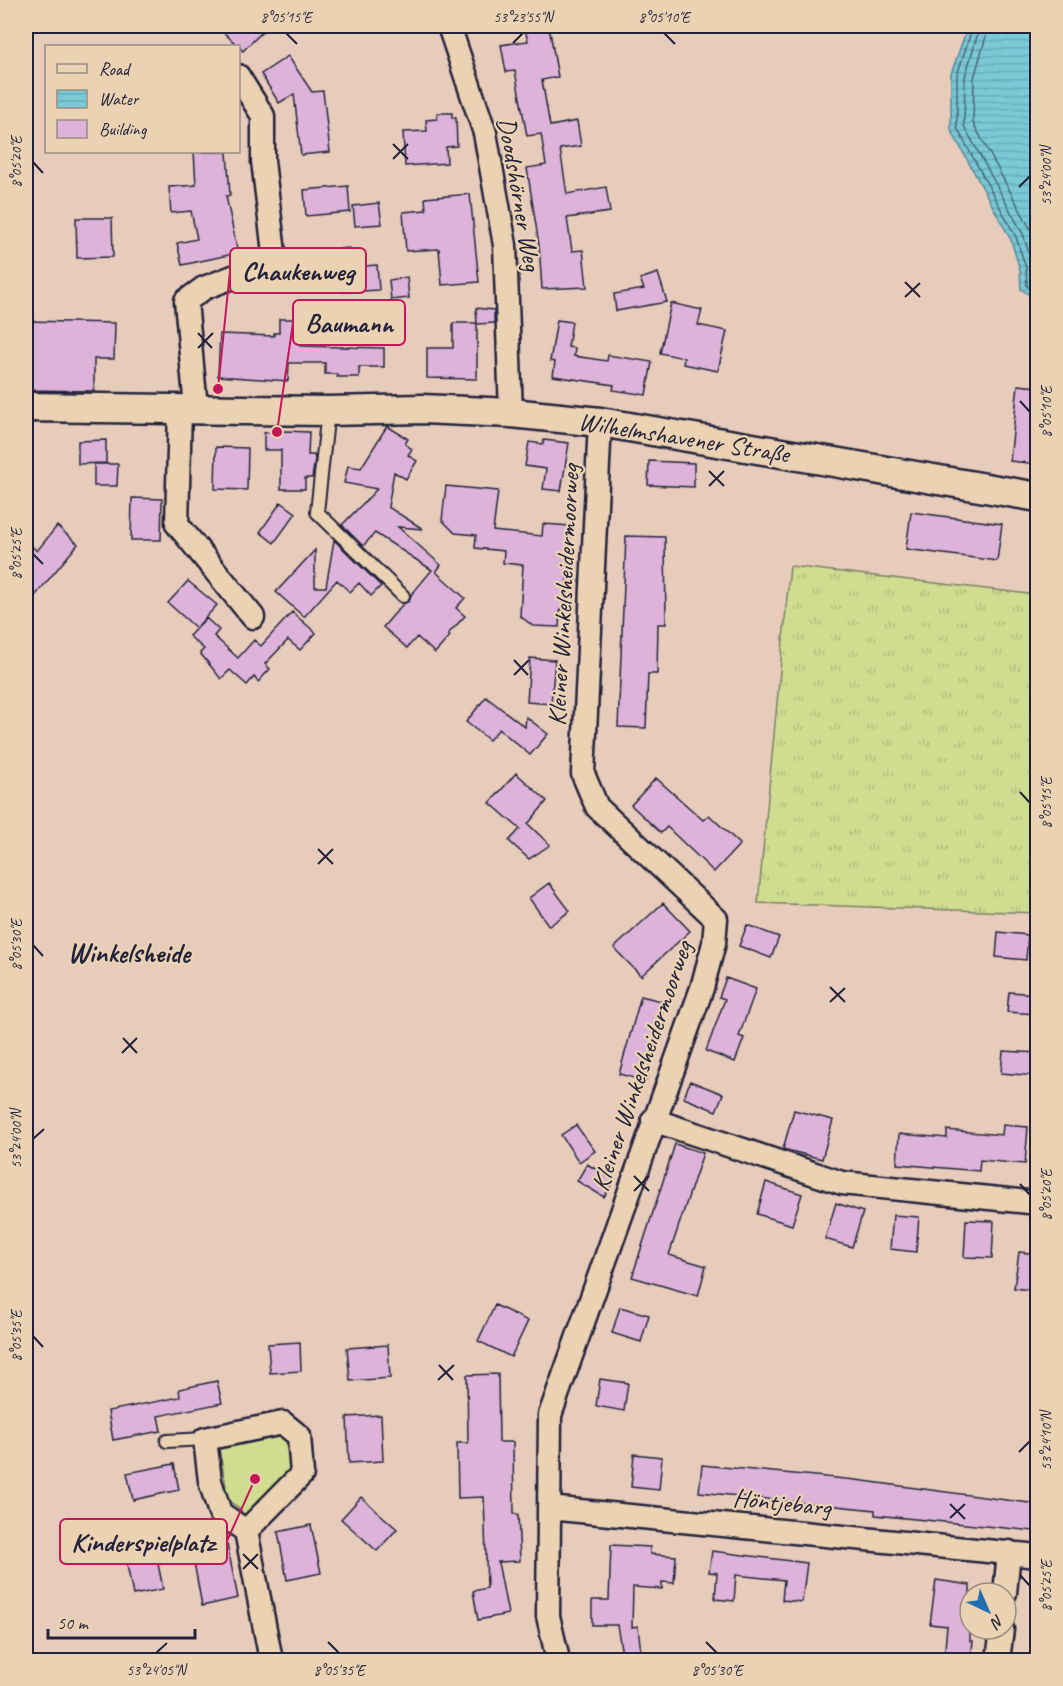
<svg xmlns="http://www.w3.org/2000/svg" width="1063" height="1686" viewBox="0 0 1063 1686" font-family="Caveat,sans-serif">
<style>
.grass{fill:url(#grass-tufts);stroke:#798066;stroke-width:1.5}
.green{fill:#d0dd90;stroke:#798066;stroke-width:1.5}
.water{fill:url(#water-rules);stroke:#578698;stroke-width:1.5}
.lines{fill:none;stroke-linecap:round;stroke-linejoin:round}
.shore{stroke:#456579;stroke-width:1.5}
.building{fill:#ddb3da;stroke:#22223b;stroke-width:1.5}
.service-casing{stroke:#22223b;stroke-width:16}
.minor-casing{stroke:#22223b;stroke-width:27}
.tertiary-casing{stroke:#22223b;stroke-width:33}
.service{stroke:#ebd2b3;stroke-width:12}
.minor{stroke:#ebd2b3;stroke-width:22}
.tertiary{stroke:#ebd2b3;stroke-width:28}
.ticks{fill:none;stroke:#22223b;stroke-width:2}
.labels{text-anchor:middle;stroke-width:4.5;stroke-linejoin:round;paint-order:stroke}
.street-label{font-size:26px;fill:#22223b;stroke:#ebd2b3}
.quarter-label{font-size:28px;font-weight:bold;fill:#22223b;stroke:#ebd2b3}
.leader{fill:none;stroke:#c2185b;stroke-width:2}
.callout-dot{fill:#c2185b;stroke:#ebd2b3;stroke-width:2}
.callout{fill:#ebd2b3;stroke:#c2185b;stroke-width:2}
.callout-label{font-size:27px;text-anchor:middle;font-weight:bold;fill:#22223b}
.neatline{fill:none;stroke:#22223b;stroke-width:2}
.ticks-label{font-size:15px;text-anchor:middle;fill:#22223b}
</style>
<defs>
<pattern id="grass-tufts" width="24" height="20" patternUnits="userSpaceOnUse" patternTransform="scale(1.5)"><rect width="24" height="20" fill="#d0dd90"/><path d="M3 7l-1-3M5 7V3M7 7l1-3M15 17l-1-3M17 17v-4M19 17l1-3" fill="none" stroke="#b2bd7d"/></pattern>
<pattern id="water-rules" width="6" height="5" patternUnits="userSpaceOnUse" patternTransform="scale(1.5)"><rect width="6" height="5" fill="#7ac9d6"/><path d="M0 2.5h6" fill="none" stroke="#69acb9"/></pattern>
</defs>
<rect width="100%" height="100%" fill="#e8ccbb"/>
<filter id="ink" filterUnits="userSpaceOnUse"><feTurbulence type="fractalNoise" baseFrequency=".0167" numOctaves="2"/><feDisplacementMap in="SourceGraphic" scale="12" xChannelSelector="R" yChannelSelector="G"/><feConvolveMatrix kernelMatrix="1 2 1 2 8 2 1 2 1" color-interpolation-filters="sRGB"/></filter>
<g filter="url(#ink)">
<path class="grass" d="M790 566 1037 595V913L758 903Z"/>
<path class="green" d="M279 1432 290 1437 292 1471 245 1521C242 1510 236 1503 225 1501L221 1492 226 1486 221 1459 214 1453 220 1444Z"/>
<path class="water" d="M968 26H1037V300L1021 289 1020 270 1011 240 951 130V74Z"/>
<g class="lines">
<path class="shore" d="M973 26 957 75V128L1016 237 1026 268 1027 286 1038 293
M980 26 965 77 964 126 1023 234 1038 284
M989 26 974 78 973 123 1031 230 1038 250"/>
</g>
<path class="building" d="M217 26H268L243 51Z
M524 26H549L558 77 542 80 550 126 577 121 581 146 560 149 567 194 606 187 610 212 567 218 572 251 583 250 587 287 542 289 539 245 527 168 546 165 541 134 527 136 515 71 506 72 501 45 528 41Z
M288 56 312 92 323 91 330 152 301 155 294 94 279 103 261 74Z
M437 113H452V118H456L457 146 446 147 447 163 405 166 403 132 427 131 426 120 437 119Z
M194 152H227L230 195 226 196 238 253 182 265 177 243 197 239 191 211 171 213 169 187 196 185Z
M348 186 350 212 306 216 304 190Z
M470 194 479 282 442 285 439 249 406 251 403 212 426 210 425 198Z
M379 203 382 224 355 226 353 206Z
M76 218H112L113 257 77 258Z
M350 248 352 267 377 265 379 290 344 292 343 281 315 284 312 251Z
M658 273 667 302 616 311 614 294 644 289 640 279Z
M407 277 409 298 391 300 389 280Z
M671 303 702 310 698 325 727 331 718 371 683 364 684 358 660 353Z
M476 308 494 310V323L477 324Z
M279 319H300V346L384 348V367H359V377H337V374H325V363H289L288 381 218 376 220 334 274 336V333H279Z
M557 320 572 322 568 347 575 348 574 356 607 361 608 355 652 362 646 395 613 390 614 385 553 376 555 362 550 361Z
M26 321 115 323 114 359H94V391L26 390Z
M453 323H477V379L427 378V348H453Z
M1018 385 1038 387V464L1010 461Z
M387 426 408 439 405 444 412 449 408 455 417 461 406 479 394 472 388 507 423 529 398 527 441 565 436 572 465 598 456 608 465 616 448 634 450 636 435 653 417 637 407 648 383 627 403 604 409 601 411 595 432 570 375 533 363 546 342 525 377 489 344 483 348 466 361 468Z
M285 431 309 432 308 455H314L315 459 312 478H305V489H281V450H264V433Z
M106 440V463L78 464V441Z
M544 440 569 443 561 491 543 489 546 469 525 466 529 442 543 444Z
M216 447 248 448 247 490 215 489Z
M649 461 694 463V487L648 485Z
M94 464H118L117 486H94Z
M446 486 498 491 493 531 542 536 543 524 571 526 565 611 560 610 559 627 533 626 520 616 523 565 503 563 504 551 475 548 476 535 455 533 442 520Z
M132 498 162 499 161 540H131Z
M281 502 296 513 274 543 260 532Z
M911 512 1002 524 997 561 906 549Z
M57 526 78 544 35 596 26 587V541L37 551Z
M626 536 665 537 666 624H658L657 674H648L646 728 618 727Z
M334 540 381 586 371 596 359 583 350 592 337 580 304 617 276 592 315 550V587H326Z
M188 581 217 605 196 628 168 603Z
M292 612 316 633 300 650 288 640 265 664 270 669 258 682 254 677 247 685 230 670 221 679 200 653 204 649 189 636 206 618 219 630 214 636 238 658 254 640 261 646Z
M530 658 555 660 551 704 527 702Z
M486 697 525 727 526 717 548 734 530 755 499 729 489 740 466 722Z
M516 773 547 801 528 824 550 845 529 859 509 841 520 829 490 803Z
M656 778 703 820 709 815 740 844 714 872 667 827 661 833 631 805Z
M549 883 570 911 549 926 529 898Z
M663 903 690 931 641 976 614 948Z
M747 925 779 937 771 958 739 946Z
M998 932 1028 935 1026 960 996 957Z
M726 978 756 989 739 1036 744 1038 735 1062 706 1051 725 999 719 997Z
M1009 992 1038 994V1014L1007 1012Z
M641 996 665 1002 646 1081 619 1074Z
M1003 1051 1038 1053V1076L1001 1073Z
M690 1081 723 1094 716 1111 684 1098Z
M794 1110 833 1120 822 1159 783 1149Z
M576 1125 595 1151 579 1162 561 1135Z
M1003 1125 1028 1127 1025 1164 980 1160 979 1171 897 1164 899 1134 947 1138V1130L1002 1135Z
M675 1144 703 1153 669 1255 706 1266 698 1296 632 1277Z
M587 1164 614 1180 604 1197 577 1181Z
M766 1182 802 1194 792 1225 757 1214Z
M836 1203 863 1212 852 1247 825 1239Z
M893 1215 919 1217 916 1252 890 1249Z
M966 1220 994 1221 992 1258 964 1257Z
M1019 1252 1038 1254V1291L1014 1288Z
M495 1305 528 1321 511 1357 478 1341Z
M620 1307 649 1315 641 1342 612 1333Z
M300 1342 301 1371 270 1373 268 1344Z
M388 1345 390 1378 350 1381 347 1348Z
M498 1374 499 1442H513L514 1514H518L520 1561 498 1562 508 1614 478 1620 473 1591 487 1588 484 1497 458 1498 457 1443H468L467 1375Z
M600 1379 628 1383 624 1411 596 1406Z
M217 1381 222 1403 158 1416 161 1431 113 1440 108 1411 180 1397 179 1389Z
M381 1415 383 1461 349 1463 347 1417Z
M634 1454 662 1457 659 1490 631 1487Z
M174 1464 179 1490 133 1500 127 1473Z
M702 1465 856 1480 1037 1504 1034 1531 875 1515V1510L699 1492Z
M361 1497 397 1529 377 1551 341 1519Z
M311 1525 321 1573 287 1580 278 1532Z
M153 1538 163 1589 133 1595 123 1544Z
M227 1544 238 1598 202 1606 192 1551Z
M611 1545 650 1547V1554L676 1556 674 1583 662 1582V1589L633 1587 632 1627 638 1626 641 1653 632 1654V1660H623L617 1625H592V1600H609Z
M712 1551 807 1563 802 1602 782 1600 784 1580 736 1575 734 1601 715 1599 717 1573 709 1572Z
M936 1580 970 1585V1641H973L971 1660H944L947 1626 930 1624Z"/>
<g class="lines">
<defs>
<path id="service" d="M328 411 317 512 403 596
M167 1441 205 1439"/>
<path id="minor" d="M449 26 485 133 505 245 511 413
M196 408 186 301 204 288 275 261 263 161V116L238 76
M180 409 177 524 253 617
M653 1120 842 1183 1038 1203
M549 1508 1038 1556
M246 1531 302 1474 299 1436 283 1423 205 1439 210 1481 220 1513 246 1531 271 1660
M1005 1593 1009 1552
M558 1660 548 1616 550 1415 702 988 714 943 716 919 597 807 583 774 600 422
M998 1660 1002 1629"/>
<path id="tertiary" d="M26 407 328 411 422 409 511 413 600 422 1038 497"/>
</defs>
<use href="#service" class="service-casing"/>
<use href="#minor" class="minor-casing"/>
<use href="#tertiary" class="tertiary-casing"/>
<use href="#service" class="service"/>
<use href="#minor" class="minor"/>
<use href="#tertiary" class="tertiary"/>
</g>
</g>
<path class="ticks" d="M286 33 297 44M664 33 675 44M513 43 523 33M393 144 408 159M393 159 408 144M33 162 43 173M1019 187 1030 176M905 282 920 297M905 297 920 283M198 333 212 348M198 348 213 333M1020 401 1030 412M709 471 724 486M709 486 724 471M33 554 43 564M514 660 528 675M514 675 529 660M1020 792 1030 803M318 849 333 864M318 864 333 849M33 945 43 956M830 987 845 1002M830 1002 845 988M123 1038 137 1053M122 1053 137 1038M33 1139 44 1129M634 1176 649 1191M1020 1184 1030 1195M634 1191 649 1176M33 1336 43 1347M439 1365 453 1380M438 1380 454 1365M1019 1452 1030 1441M950 1504 965 1519M950 1518 965 1504M243 1554 258 1569M243 1569 258 1554M1020 1575 1030 1586M328 1642 339 1653M706 1642 717 1653M156 1653 167 1643"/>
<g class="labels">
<g class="street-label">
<text transform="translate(520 194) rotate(80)" y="9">Doodshörner Weg</text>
<text transform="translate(684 437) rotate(9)" y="9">Wilhelmshavener Straße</text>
<text transform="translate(563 595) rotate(-87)" y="9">Kleiner Winkelsheidermoorweg</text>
<text transform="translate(641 1066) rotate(-71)" y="9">Kleiner Winkelsheidermoorweg</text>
<text transform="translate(782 1502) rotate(6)" y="9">Höntjebarg</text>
</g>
<g class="quarter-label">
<text x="129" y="962">Winkelsheide</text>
</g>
</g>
<path class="leader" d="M218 389L230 271M277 432L293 323M255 1479L227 1541"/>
<g class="callout-dot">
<circle cx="218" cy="389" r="6"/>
<circle cx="277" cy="432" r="6"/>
<circle cx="255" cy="1479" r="6"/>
</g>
<g class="callout">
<rect x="230" y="248" width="136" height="45" rx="6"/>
<rect x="293" y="300" width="112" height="45" rx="6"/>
<rect x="60" y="1519" width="167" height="45" rx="6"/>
</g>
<g class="callout-label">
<text x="298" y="280">Chaukenweg</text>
<text x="349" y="332">Baumann</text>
<text x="143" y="1551">Kinderspielplatz</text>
</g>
<rect width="1063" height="1686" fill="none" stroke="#ebd2b3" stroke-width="66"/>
<rect x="45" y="45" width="195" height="108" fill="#ebd2b3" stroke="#9b8c83" stroke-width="1.5"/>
<rect x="57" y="64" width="30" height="9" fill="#ebd2b3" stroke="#9b8c83" stroke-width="1.5"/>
<text x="99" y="75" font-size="18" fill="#22223b">Road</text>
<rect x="57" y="90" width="30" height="18" fill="url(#water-rules)" stroke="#9b8c83" stroke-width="1.5"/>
<text x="99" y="105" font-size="18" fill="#22223b">Water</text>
<rect x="57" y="120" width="30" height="18" fill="#ddb3da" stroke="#9b8c83" stroke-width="1.5"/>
<text x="99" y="135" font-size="18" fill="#22223b">Building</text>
<g transform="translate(988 1611) rotate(136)"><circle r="28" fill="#ebd2b3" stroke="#9b8c83" stroke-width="1.5"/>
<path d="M0-4.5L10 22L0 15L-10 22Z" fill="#1f6fb2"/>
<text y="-9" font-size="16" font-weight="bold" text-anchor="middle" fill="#22223b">N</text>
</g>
<path d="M48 1629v9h147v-9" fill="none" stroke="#22223b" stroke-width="3"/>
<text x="57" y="1629" font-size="18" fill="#22223b" stroke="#ebd2b3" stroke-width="4.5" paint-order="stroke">50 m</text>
<rect x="33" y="33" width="997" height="1620" class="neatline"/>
<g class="ticks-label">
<text x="286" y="22">8°05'15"E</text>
<text x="523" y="22">53°23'55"N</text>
<text x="664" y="22">8°05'10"E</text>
<text transform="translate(16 162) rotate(-90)" y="5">8°05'20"E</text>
<text transform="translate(1046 176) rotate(-90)" y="5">53°24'00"N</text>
<text transform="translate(1046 412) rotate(-90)" y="5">8°05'10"E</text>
<text transform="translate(16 554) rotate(-90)" y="5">8°05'25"E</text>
<text transform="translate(1046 803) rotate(-90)" y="5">8°05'15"E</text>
<text transform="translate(16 945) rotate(-90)" y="5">8°05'30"E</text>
<text transform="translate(16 1139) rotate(-90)" y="5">53°24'00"N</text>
<text transform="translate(1046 1195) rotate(-90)" y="5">8°05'20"E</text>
<text transform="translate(16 1336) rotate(-90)" y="5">8°05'35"E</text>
<text transform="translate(1046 1441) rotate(-90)" y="5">53°24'10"N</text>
<text transform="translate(1046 1586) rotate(-90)" y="5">8°05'25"E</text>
<text x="156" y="1675">53°24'05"N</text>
<text x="339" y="1675">8°05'35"E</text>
<text x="717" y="1675">8°05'30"E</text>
</g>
</svg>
